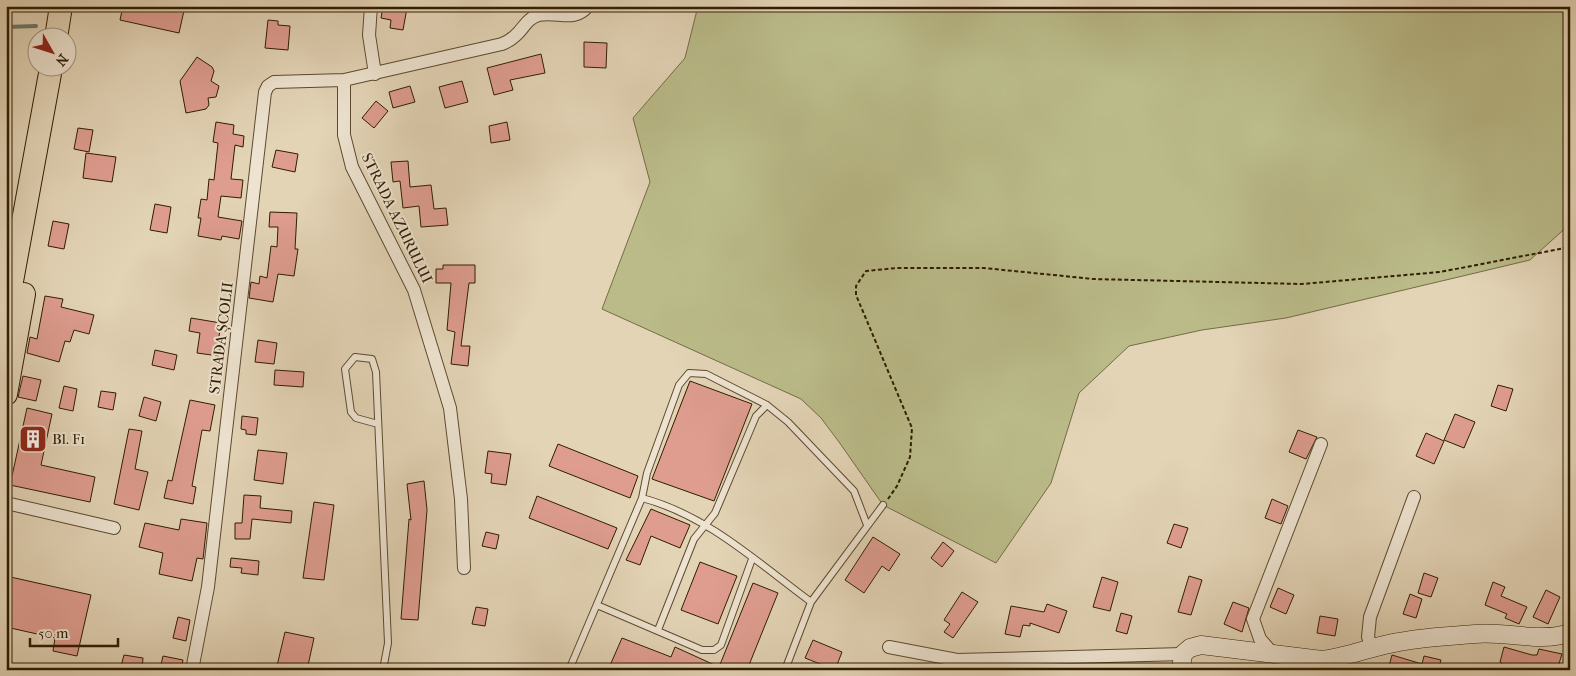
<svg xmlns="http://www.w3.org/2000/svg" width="1576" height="676" viewBox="0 0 1576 676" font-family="'IM FELL French Canon',serif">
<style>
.green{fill:#babb89;stroke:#746c45}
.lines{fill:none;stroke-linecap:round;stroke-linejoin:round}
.stream{stroke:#6d796d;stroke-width:4}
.building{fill:#df9d90;stroke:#2f1c01}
.lane-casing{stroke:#5c4a2e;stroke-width:8}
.street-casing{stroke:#5c4a2e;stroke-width:14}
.secondary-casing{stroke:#2f1c01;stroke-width:19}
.highway-casing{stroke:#2f1c01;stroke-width:24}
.path{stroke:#2f1c01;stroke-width:2;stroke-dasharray:4 2.5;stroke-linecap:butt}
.lane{stroke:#ede3d0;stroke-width:6}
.street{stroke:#ede3d0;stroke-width:12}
.secondary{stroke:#ede3d0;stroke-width:18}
.highway{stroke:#e3d4b6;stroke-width:22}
.labels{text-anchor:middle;stroke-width:4;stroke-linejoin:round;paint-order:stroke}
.street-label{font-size:15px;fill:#2f1c01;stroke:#ede3d0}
.poi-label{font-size:15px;fill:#2f1c01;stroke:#ede3d0;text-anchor:start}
</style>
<rect width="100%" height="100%" fill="#e3d4b6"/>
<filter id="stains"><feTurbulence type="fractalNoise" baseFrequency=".004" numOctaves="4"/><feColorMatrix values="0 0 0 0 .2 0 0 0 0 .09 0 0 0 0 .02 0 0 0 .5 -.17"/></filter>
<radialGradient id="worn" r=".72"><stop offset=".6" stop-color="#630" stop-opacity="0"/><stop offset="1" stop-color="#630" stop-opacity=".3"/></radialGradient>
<path class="green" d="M698 6H1570V224L1530 260 1286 318 1202 330 1129 346 1079 393 1051 483 996 563 883 505 839 442 821 418 801 399 602 309 650 182 633 118 685 58Z"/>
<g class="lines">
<path class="stream" d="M6 27 36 26"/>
</g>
<path class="building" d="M123 6H185L179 33 120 20Z
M383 6 407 8 403 30 390 28 391 20 381 18Z
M268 20 278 21V25L290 26 288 50 265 48Z
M584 42 607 43 606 68 584 67Z
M541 54 545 73 510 80 513 90 494 95 487 68Z
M197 57 212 67 214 71 211 81 219 86 216 97 208 98 209 105 206 109 186 113 180 81Z
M462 81 468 102 445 108 439 87Z
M410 86 415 102 393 108 389 92Z
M376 101 388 111 374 128 362 118Z
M216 122 234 125 233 134 244 136 243 147 235 145 231 179 243 180 241 198 221 196 218 217 242 221 239 239 222 236 221 240 198 236 201 218H198L201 199 207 200 209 179 214 180 218 143 213 142Z
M507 122 510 140 491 143 489 126Z
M78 128 93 130 89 152 74 149Z
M276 150 298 154 295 172 272 167Z
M86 153 116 157 112 182 83 178Z
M408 161 410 187 431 185 434 209 446 208 448 225 421 227 419 206 403 208 400 181 393 182 391 162Z
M155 204 171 207 167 233 150 230Z
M270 212 297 213 295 249H298L294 276 278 274 273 302 249 298 251 282 259 284 260 276 267 278 271 246 277 247 278 227H269Z
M53 221 69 224 64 249 48 246Z
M443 265H475V283H469L461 346H470L468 366 451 364 455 332 447 330 451 283H436V269H443Z
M45 296 63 299 61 307 94 315 89 334 74 330 70 342 65 341 59 362 27 353 30 337 37 339Z
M191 318 221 323 218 343 221 344 219 356 197 353 200 333 189 331Z
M258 340 277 343 274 364 255 362Z
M155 350 177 355 174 370 152 365Z
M275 370 304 372 303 387 274 385Z
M23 376 41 380 36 401 18 397Z
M690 381 752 404 714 501 652 479Z
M1498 385 1513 389 1506 411 1491 406Z
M64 386 77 389 73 411 59 408Z
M101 391 116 393 113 410 98 407Z
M144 397 161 402 156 421 139 416Z
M190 400 215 405 210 431 202 430 192 486 196 487 193 504 164 498 168 480 172 481Z
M27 408 52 414 41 465 95 477 90 502 10 485Z
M1455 414 1475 422 1464 448 1444 440Z
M242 416 258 418 256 435 246 434V430L241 429Z
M129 429 142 431 135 469 148 472 139 510 114 504Z
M1298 430 1317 437 1306 459 1289 452Z
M1426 433 1444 441 1434 464 1416 456Z
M558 444 638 476 630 498 549 466Z
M258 450 287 453 283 484 254 480Z
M488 451 511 454 506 485 491 483 492 474 485 473Z
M424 481 427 510 418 620 401 619 409 519 411 520 407 484Z
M244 495 261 496 260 508 292 511 291 523 252 519 250 539H235V523H242Z
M537 496 617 528 608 549 529 518Z
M1272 499 1288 506 1281 524 1265 518Z
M314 502 334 505 324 580 303 578Z
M651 509 690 525 680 548 651 536 640 565 626 560Z
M181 519 207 523 203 559 197 558 192 581 159 574 163 553 139 547 145 523 179 530Z
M1174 524 1188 528 1181 548 1167 543Z
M486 532 499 535 496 549 482 546Z
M873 537 900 554 889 571 882 566 864 593 845 580Z
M943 542 954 551 942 567 931 558Z
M231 558 259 561 258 575 241 573 242 568 230 567Z
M700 562 737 576 718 624 681 610Z
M1424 573 1438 578 1431 597 1418 593Z
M6 576 91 595 77 656 53 651 55 638 6 627Z
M1189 576 1202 580 1191 615 1178 612Z
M1102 577 1118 582 1110 611 1093 607Z
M1493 582 1505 587 1501 596 1527 607 1519 624 1505 618 1507 614 1485 605Z
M753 583 778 593 747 670H672L661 665 659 670H608L622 638 671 657 675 647 719 667Z
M1278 588 1294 595 1286 614 1270 607Z
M1546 590 1560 597 1548 624 1533 617Z
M962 592 978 602 953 638 944 632 950 624 944 620Z
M1410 594 1422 599 1416 618 1403 614Z
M1233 602 1249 608 1242 632 1224 624Z
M1047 604 1067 611 1059 633 1030 623V626L1023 625 1020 637 1005 634 1011 606 1044 612Z
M476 607 488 609 485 626 472 624Z
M1121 613 1132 616 1127 634 1116 631Z
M1320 616 1338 619 1335 636 1317 633Z
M178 617 190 620 186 641 173 638Z
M285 632 314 638 307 670H276Z
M813 640 842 652 835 670 805 658Z
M1504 647 1532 655H1537L1539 649 1562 654 1557 670H1500L1502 663 1500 662Z
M124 655 143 658 142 670H120Z
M1392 655 1422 664 1424 656 1441 660 1438 670H1388Z
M163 656 183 660 181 670 160 669Z"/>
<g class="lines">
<defs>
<path id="lane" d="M378 424 356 418 351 412 345 369 355 357 372 359 376 372 388 643 383 670
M642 498 647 473 679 385 689 373 706 374 767 405 788 422 854 491 867 525
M597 605 702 650H714L721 645 752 559
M658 630 694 539 715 513 756 416 767 405
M569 670 642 498C707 515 758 563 811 602
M785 670 811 602 883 505"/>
<path id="street" d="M371 6 369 35 375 74
M344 80V135L352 167 414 290 450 408 461 499 464 568
M6 503 114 528
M889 647 957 660 1183 654
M1372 648 1368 637 1370 617 1414 497
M1274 655 1260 639 1253 619 1321 444
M192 670 208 587 265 92 268 86 274 82 344 80 502 44C507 42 512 39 516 35 524 28 527 18 539 15 558 11 574 23 588 6"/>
<path id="secondary" d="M1181 670 1183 654 1190 648 1201 645 1322 660C1348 657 1373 646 1399 642 1424 637 1450 636 1475 634 1508 631 1538 643 1570 633"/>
<path id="highway" d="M56 38 61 6
M6 314 51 68
M6 394 24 294"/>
</defs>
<use href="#lane" class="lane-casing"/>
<use href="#street" class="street-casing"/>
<use href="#secondary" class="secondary-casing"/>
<use href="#highway" class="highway-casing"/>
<path class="path" d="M888 499 897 486 910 457 912 428 856 295V286L866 271 897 268H984L1093 279 1302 284 1440 272 1570 247"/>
<use href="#lane" class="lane"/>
<use href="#street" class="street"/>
<use href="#secondary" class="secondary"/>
<use href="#highway" class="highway"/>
</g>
<defs>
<symbol id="building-square" viewBox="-11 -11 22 22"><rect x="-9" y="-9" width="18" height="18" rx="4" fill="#8f2418" stroke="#ede3d0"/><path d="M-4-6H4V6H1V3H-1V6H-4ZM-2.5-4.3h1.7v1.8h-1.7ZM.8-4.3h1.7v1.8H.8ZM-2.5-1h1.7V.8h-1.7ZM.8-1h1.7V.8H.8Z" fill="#fff"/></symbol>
</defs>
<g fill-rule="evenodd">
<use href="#building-square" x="17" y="423" width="32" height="32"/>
</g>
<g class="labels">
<g class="street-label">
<text transform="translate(397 218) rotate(64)" y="5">STRADA AZURULUI</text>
<text transform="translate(221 338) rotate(-83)" y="5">STRADA ȘCOLII</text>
</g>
<g class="poi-label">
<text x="52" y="444">Bl. F1</text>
</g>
</g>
<rect width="1576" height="676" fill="none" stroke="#e3d4b6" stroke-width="25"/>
<rect x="8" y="8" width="1561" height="661" fill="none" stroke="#2f1c01" stroke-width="2.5"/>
<rect x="12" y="12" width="1551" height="651" fill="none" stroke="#2f1c01"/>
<g transform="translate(52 52) rotate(129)"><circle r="24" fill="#ede3d0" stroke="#a1937d"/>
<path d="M0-4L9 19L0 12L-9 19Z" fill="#8f2418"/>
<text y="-8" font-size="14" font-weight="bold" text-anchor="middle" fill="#2f1c01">N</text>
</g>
<path d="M30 638v8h88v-8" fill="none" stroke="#2f1c01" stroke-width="2.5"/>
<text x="38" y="638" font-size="15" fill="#2f1c01" stroke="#ede3d0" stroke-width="4" paint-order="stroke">50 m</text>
<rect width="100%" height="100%" filter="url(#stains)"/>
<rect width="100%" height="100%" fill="url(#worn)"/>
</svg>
